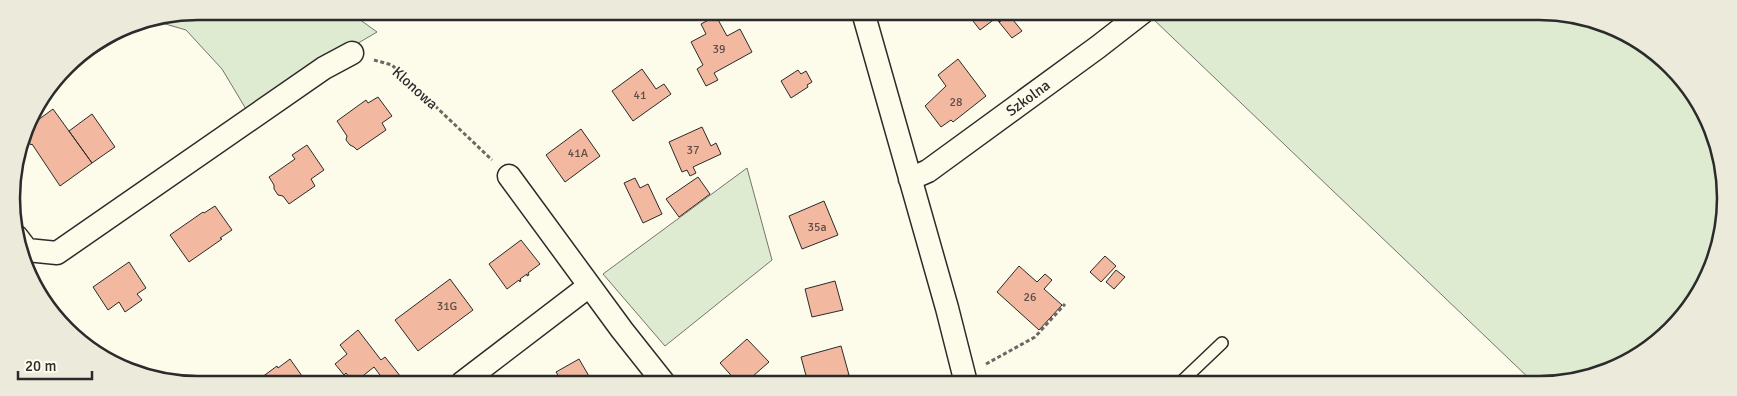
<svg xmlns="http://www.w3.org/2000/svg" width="1737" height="396" viewBox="0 0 1737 396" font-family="Signika,sans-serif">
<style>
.green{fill:#deebd1;stroke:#74746e}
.building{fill:#f2b8a0;stroke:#2b2b2b}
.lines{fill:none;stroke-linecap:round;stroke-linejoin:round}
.lane-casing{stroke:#2b2b2b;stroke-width:14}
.street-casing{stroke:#2b2b2b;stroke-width:25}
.path{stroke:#6a6964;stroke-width:3;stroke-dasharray:4 2.5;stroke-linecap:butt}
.lane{stroke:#fdfbea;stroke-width:11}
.street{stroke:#fdfbea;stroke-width:22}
.labels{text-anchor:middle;stroke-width:4;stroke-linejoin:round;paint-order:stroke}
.number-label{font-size:12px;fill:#5d4e48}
.street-label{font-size:15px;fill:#2b2b2b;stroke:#fdfbea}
.rim{fill:none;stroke:#2b2b2b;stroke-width:2.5}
</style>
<rect width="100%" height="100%" fill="#fdfbea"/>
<path class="green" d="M198 11H348L377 32 246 109 222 69 186 30 162 23 136 29 74 66 68 67 75 58 127 25Z
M1157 12 1564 13 1633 36 1687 85 1719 150 1724 223 1706 281 1688 307 1646 348 1621 366 1563 383H1534L1151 17Z
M747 168 772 260 665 346 603 274Z"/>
<path class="building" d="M966 12H1007L1009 15 999 22 996 18 980 30Z
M1009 15 1022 31 1012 38 999 22Z
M716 16 727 36 740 29 752 52 714 73 718 80 706 86 697 69 703 65 691 42 706 34 701 24Z
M958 59 986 96 953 122 951 120 941 127 925 106 946 86 938 75Z
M642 69 656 89 664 84 671 94 633 121 612 91Z
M798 70 801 74 806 71 812 82 807 85 808 87 791 98 781 81Z
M378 97 392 116 382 123 386 130 357 150 354 147 350 145 346 140 347 136 337 121 366 100 368 103Z
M53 109 92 163 60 186 32 144 31 145 25 137 27 128Z
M92 114 115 147 92 163 69 131Z
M702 127 711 146 716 143 721 154 693 167 696 173 690 176 687 170 682 172 669 142Z
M581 129 600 156 565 182 546 155Z
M307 145 324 170 311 179 315 186 289 204 283 196 278 195 274 189V185L269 177 295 159 292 155Z
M698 177 710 194 679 217 666 199Z
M635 178 640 188 648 184 662 214 643 223 624 183Z
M824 201 838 235 802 249 789 216Z
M215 206 232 230 220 238 222 239 189 262 170 235 203 212 204 213Z
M521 240 540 264 528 273 529 275 527 276V274L520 279 521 280 520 282 519 280 507 289 489 264Z
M1105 256 1116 266 1101 282 1090 272Z
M129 262 146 288 137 294 142 300 125 312 119 302 108 310 93 287Z
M1019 266 1037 282 1045 274 1052 280 1044 289 1062 305 1039 330 997 292Z
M1116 270 1125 277 1114 289 1106 282Z
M450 279 473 310 418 351 395 320Z
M835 281 843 310 812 317 805 289Z
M358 330 381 360 385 357 401 377 392 383H386L374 367 354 383 346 373 344 375 335 364 347 354 340 345Z
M747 339 769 362 745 383H738L720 363Z
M841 346 849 375 816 383H808L801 357Z
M290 359 307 383H254L277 366 278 368Z
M579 359 593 383H563L556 372Z"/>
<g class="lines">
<defs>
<path id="lane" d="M1180 383 1222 343"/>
<path id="street" d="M863 12 947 308 966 383
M509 176 622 330 664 383
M910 179 928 171 1098 47 1143 12
M17 237 27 250 57 253 324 68 352 53
M462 383 589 286"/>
</defs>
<use href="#lane" class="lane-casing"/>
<use href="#street" class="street-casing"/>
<path class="path" d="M374 60 392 65 492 160
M986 364 1035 337 1065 304"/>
<use href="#lane" class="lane"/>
<use href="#street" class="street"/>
</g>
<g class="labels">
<g class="number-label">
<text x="719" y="53">39</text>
<text x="640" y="99">41</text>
<text x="956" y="106">28</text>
<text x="693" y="154">37</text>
<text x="578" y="157">41A</text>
<text x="817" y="231">35a</text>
<text x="1030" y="301">26</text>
<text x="447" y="310">31G</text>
</g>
<g class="street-label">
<text transform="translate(415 88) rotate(42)" y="5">Klonowa</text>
<text transform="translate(1028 98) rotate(-36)" y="5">Szkolna</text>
</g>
</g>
<path d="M0 0H1737V396H0ZM198 20H1539A178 178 0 0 1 1717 198V198A178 178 0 0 1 1539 376H198A178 178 0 0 1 20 198V198A178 178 0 0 1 198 20Z" fill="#eceadb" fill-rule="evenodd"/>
<path class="rim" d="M198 20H1539A178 178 0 0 1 1717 198V198A178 178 0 0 1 1539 376H198A178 178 0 0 1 20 198V198A178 178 0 0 1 198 20Z"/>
<path d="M18 371v8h74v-8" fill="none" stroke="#2b2b2b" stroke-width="2.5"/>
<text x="25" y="371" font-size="15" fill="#2b2b2b" stroke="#fdfbea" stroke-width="4" paint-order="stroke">20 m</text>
</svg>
